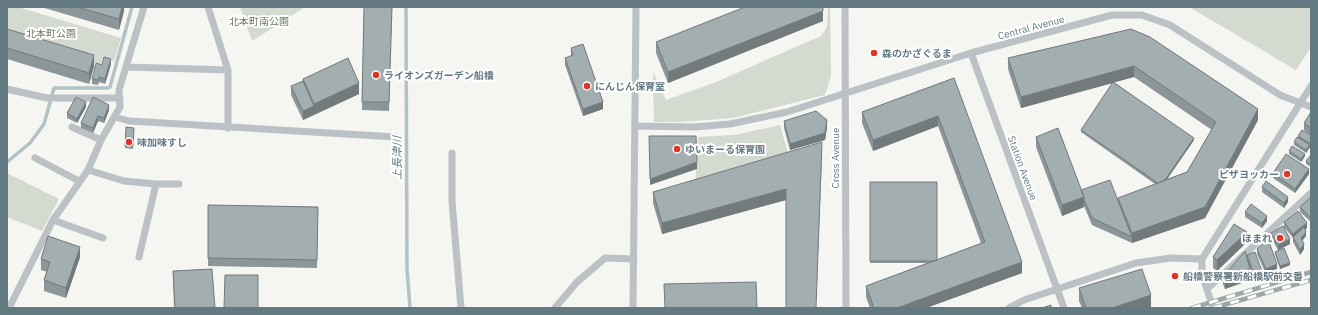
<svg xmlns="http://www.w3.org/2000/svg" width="1318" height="315" viewBox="0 0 1318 315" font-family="'IBM Plex Sans','Noto Sans JP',sans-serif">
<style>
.green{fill:#d5dad1}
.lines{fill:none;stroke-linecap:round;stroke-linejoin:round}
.stream{stroke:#b3c3c5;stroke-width:3.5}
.minor{stroke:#bbc1c4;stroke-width:7}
.rail-casing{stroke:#9da6a9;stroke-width:4.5}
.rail{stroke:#fff;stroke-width:3;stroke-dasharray:9;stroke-linecap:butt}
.wall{fill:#8c9698;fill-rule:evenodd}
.shaded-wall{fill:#727a7c}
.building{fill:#a3aeb1;stroke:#727a7c}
.poi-dot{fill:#e23425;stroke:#fff;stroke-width:1.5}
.labels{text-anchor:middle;stroke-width:4;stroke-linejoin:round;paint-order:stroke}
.park-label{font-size:10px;fill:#6b7a63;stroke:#fff}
.street-label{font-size:10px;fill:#647a82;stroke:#fff}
.poi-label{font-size:10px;font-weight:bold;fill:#647a82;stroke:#fff;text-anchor:start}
.water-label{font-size:11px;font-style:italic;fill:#607b7f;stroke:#fff}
</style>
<rect width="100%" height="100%" fill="#f5f5f1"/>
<path class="green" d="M7 7H18L121 38 114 61 103 58 101 65 7 36Z
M240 7H305L252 41Z
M828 7H830L831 76 825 95 733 118 680 122H654L653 72 666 100 716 82 821 36 827 27Z
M1189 7H1311V47L1296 70Z
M780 125 790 160 695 188 698 137 734 135Z
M7 173 59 199 42 231 7 217Z"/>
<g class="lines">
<path class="stream" d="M406 7 407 269 410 308
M7 162 30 143 44 124 54 88H108L110 87 132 7"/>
<path class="minor" d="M208 7 228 70V128
M845 7 846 308
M971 53 1064 308
M126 67 228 70
M7 89 47 98H120
M115 117 129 121 396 137
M635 126 695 127 730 124 787 112 971 53 1112 15H1142L1170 25 1280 95 1311 107
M72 127 101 140
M452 153V201L461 308
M35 158 79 181
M88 170 124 181 156 184H179
M53 220 103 238
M139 257 156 184
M1207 289 1311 193
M9 308 53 220 88 170 101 140 120 107 119 90 144 7
M555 308 577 282 605 258 634 259
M633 308 636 7
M1009 308 1024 300 1136 263 1171 258 1202 259
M1213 308 1202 274V259L1311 86"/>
<defs>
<path id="rail" d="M1192 308 1311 272
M1213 308 1311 280"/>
</defs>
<use href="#rail" class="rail-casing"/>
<use href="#rail" class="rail"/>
</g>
<path class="wall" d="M41 7H124V11L119 30Z
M364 7H392L389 111 362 110Z
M658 7H823V21L668 83 656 53V42L743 8H658Z
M7 29 94 66 89 84 7 59Z
M1131 29 1258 120 1205 218 1132 243 1092 225 1084 206V207L1062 216 1036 147V137L1081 190 1118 200V198L1155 184 1081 132V130L1113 83 1021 108 1008 69V58ZM1134 77 1212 130 1187 172 1167 179 1194 140 1114 82Z
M571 48 603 109 583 116 565 65V58L571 56Z
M111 64 105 84 99 82 98 85 92 84V79L102 65Z
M954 78 1022 273 926 308H870L866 297V286L927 263H870V182L937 260 981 243 938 126 873 151 862 123V112Z
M303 79 359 94 303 120 291 95V86L303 81Z
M86 107 77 123 67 118V113Z
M109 110 104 123 98 121 93 133 81 128V123Z
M1311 112V135L1304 130V123Z
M784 121 827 127 825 140 790 150 784 128Z
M134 128 133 149 125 148V146Z
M1311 135V146L1310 145V147L1306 153 1294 145V142L1298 138V136Z
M1289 151 1305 156 1301 162 1289 154Z
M822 153 786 200 662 234 653 203V192Z
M1311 157V167L1306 164V161Z
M1273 173 1309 174 1295 193 1273 178Z
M1262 187 1288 202 1284 208 1262 192Z
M1311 197V222L1300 212V207Z
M208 205 318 207 317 268 208 266Z
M1245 212 1267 221 1262 228 1245 217Z
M1284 222 1307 228 1305 229 1306 236 1302 241 1304 249 1300 255 1293 242V238L1284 227Z
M1271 233 1290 244 1278 250 1271 237Z
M1247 242 1217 271 1213 268V257Z
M1257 249 1277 269 1266 274 1257 254Z
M1275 252 1290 265 1280 269 1275 254Z
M1247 255 1262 276 1254 279 1248 263 1250 280 1225 289 1223 284V273L1228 271 1247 259Z
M80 257 66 298 44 291V280L47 272 41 270V259Z
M173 271 215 308H174Z
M1079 288 1151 307 1149 308H1082L1079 301Z"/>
<path class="shaded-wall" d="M122 7H124V11L119 30V19Z
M823 11V21L668 83V72Z
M94 55V66L89 84V73Z
M111 59V64L105 84V79Z
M1134 66V77L1021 108V97Z
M359 83V94L303 120V111L314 106V104Z
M86 102V107L77 123V119Z
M603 102V109L583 116V109Z
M109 105V110L104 123V118Z
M1258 109V120L1205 218 1132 243V233Z
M98 116V121L93 133V128Z
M938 116V126L873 151V140Z
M827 120V127L825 140 790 150V144Z
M1194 138V140L1161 188V185Z
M822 142V153L816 308Z
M1310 145V147L1306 153V150Z
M1305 154V156L1301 162V159Z
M697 162V169L650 185V179Z
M1309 169V174L1295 193V189Z
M786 189V200L662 234V223Z
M1084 197V207L1062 216V205Z
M1288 197V202L1284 208V203Z
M1267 216V221L1262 228V223Z
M1307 223V228L1293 238V234Z
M1247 232V242L1217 271V260Z
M1306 232V236L1301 242V238Z
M1290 239V244L1278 250V245Z
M1304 244V249L1300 255V250Z
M80 247V257L66 298V288Z
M1022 262V273L926 308H897Z
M1290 263V265L1280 269V266Z
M1277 264V269L1266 274V269Z
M1250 269V280L1225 289V278Z
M1262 271V276L1254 279V274Z
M1151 295V307L1149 308H1112Z"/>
<path class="building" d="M77 7H122L119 19Z
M364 7H392L389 102H362Z
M745 7H823V11L668 72 656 42Z
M7 29 94 55 89 73 7 48Z
M1131 29 1150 37 1258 109 1205 207 1132 233 1118 198 1187 172 1216 122 1134 66 1021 97 1008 58Z
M583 44 603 102 583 109 565 58 573 55 571 48Z
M104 57 111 59 105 79 99 77 98 80 92 79 96 63 102 65Z
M348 58 359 83 314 104 303 79Z
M954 78 1022 262 897 308H874L866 286 985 242 938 116 873 140 862 112Z
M303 81 314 106 303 111 291 86Z
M1113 82 1194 138 1165 180 1158 183 1081 130Z
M76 97 86 102 77 119 67 113Z
M93 97 109 105 104 118 98 116 93 128 81 123Z
M816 111 827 120 825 133 790 144 784 121Z
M1311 112V128L1304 123Z
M126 127 134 128 133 146H125Z
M1058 128 1084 197 1062 205 1036 137Z
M1302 130 1311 135V144L1298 136Z
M649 136H696L697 162 650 179Z
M1297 137 1310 145 1306 150 1294 142Z
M822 142 816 308H786V189L662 223 653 192Z
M1292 146 1305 154 1301 159 1289 151Z
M1286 154 1309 169 1295 189 1273 173Z
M1310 156 1311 157V165L1306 161Z
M1110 180 1132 237 1092 218 1084 200V197L1081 190Z
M1266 181 1288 197 1284 203 1262 187Z
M870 182H937V260L934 261H870Z
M1311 197V218L1300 207Z
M1251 204 1267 216 1262 223 1245 212Z
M208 205 318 207 317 260 208 258Z
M1298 211 1307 223 1293 234 1284 222Z
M1234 224 1247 232 1217 260 1213 257Z
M1283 226 1290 239 1278 245 1271 233Z
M1304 227 1306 232 1301 238 1304 244 1300 250 1293 237Z
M48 236 80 247 66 288 44 280 50 262 41 259Z
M1268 239 1277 264 1266 269 1257 249Z
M1284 248 1290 263 1280 266 1275 252Z
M1245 251 1250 269 1225 278 1223 273 1228 271Z
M1255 252 1262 271 1254 274 1247 255Z
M212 269 215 308H175L173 271Z
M1142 269 1151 295 1112 308H1086L1079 288Z
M225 275H258V308H224Z
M756 282 757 308H665L664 284Z
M1051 305V308H1042Z"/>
<g class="poi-dot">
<circle cx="874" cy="53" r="4"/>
<circle cx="376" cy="75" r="4"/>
<circle cx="587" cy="86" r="4"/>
<circle cx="129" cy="142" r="4"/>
<circle cx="677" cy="149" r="4"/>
<circle cx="1287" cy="174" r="4"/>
<circle cx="1280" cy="238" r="4"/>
<circle cx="1175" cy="276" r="4"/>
</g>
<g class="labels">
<g class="park-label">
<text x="259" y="25">北本町南公園</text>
<text x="51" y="37">北本町公園</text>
</g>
<g class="street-label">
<text transform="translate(1031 27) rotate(-15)" y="4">Central Avenue</text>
<text transform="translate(835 158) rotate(-90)" y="4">Cross Avenue</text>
<text transform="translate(1023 168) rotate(70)" y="4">Station Avenue</text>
</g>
<g class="poi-label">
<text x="882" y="57">森のかざぐるま</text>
<text x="384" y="79">ライオンズガーデン船橋</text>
<text x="595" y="90">にんじん保育室</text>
<text x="137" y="146">味加味すし</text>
<text x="685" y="153">ゆいまーる保育園</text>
<text x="1279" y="178" text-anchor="end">ピザヨッカー</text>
<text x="1272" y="242" text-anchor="end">ほまれ</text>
<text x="1183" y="280">船橋警察署新船橋駅前交番</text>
</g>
<g class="water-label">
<text transform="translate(397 158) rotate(-90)" y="4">上長津川</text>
</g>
</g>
<rect width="1318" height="315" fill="none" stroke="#647a82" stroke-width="16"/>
</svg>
